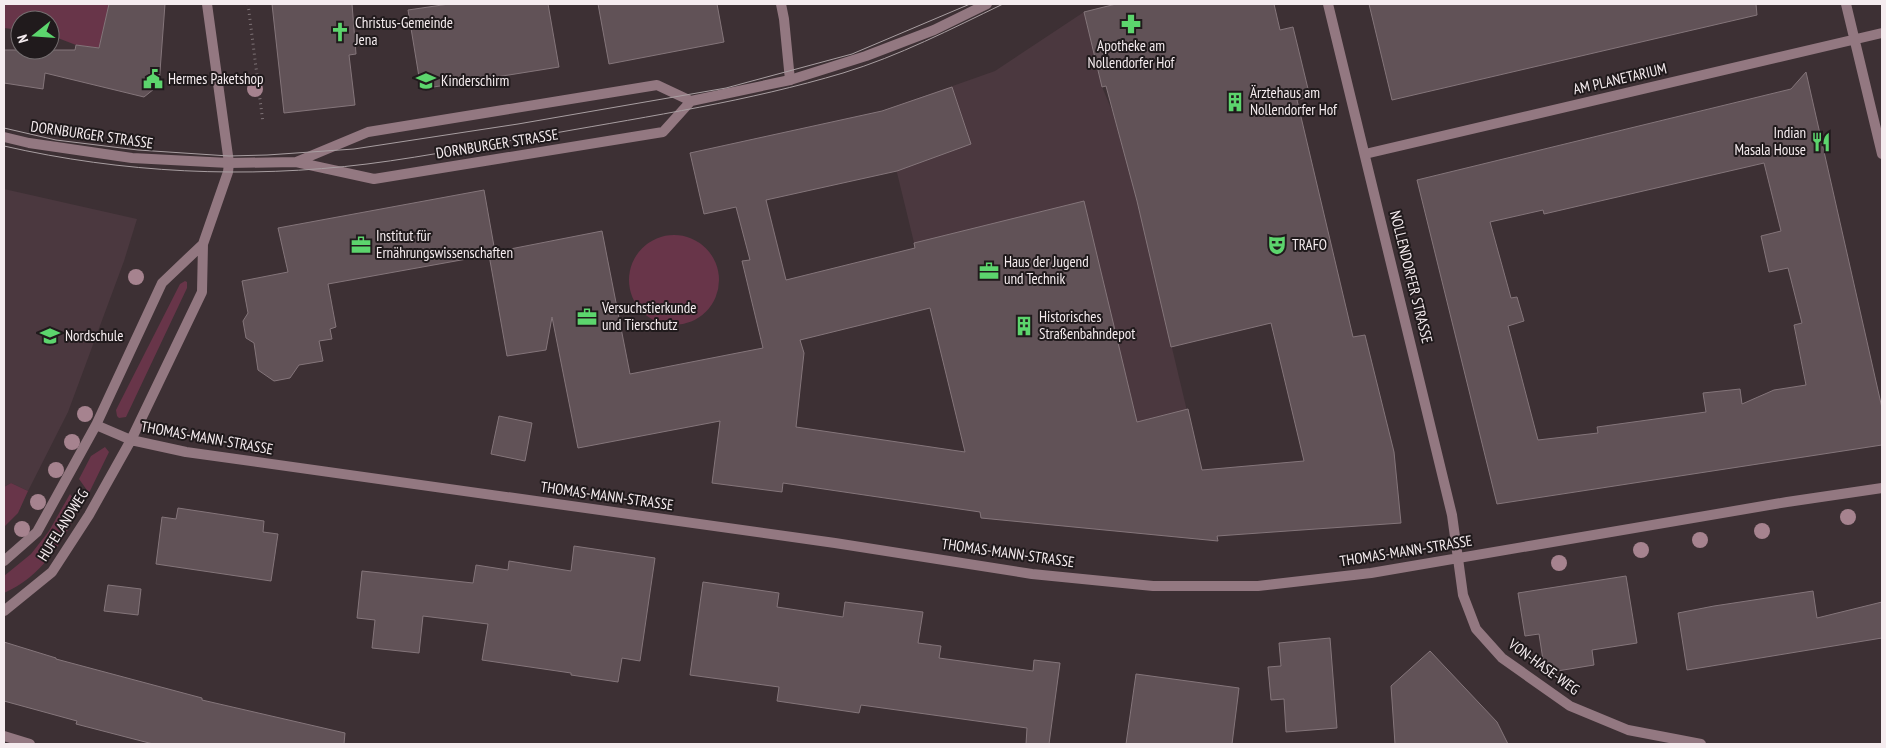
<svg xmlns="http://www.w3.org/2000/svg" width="1886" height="748" viewBox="0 0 1886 748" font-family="'PT Sans Narrow',sans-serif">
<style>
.built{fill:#4b383f}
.green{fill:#683549}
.building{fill:#615257;stroke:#84757a;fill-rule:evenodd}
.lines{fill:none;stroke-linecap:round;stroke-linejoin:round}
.path{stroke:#7e7376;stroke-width:3;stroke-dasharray:1 4;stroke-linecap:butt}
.service{stroke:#937881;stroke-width:10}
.minor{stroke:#937881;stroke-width:10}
.tertiary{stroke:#937881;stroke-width:10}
.tram{stroke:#a89ea1;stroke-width:1}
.tree{fill:#a6838f}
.labels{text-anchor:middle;stroke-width:4;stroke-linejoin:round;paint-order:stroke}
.poi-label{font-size:15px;fill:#f5ecef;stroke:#201a1c;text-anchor:start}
.street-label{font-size:15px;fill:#f5ecef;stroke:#201a1c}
</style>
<rect width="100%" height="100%" fill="#3d3034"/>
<path class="built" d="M1084 12 1102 87 1114 115 1137 201 1218 541 981 518 882 111 995 71Z
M4 189 137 219 124 261 68 412 28 491 11 483 4 487Z"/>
<path class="green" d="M4 4H109L99 48 76 45 50 35V20H20V30L4 28Z
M629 280a45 45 0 1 1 90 0a45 45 0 1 1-90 0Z
M185 281 187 282V288L126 417 119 418 117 416 116 410 180 284Z
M105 447 109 452 89 493 79 479 91 456Z
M11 483 28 491 18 513 4 527V487Z
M70 494 80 507C63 542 41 577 4 593V576L31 554 49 531Z"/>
<path class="building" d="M109 4H165L159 85 144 97 45 73 43 89 4 83V50H75L76 45 99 48Z
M272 4H352L356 54 349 55 355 105 284 113Z
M449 4H548L559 67 421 89 408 10Z
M598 4H717L724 42 609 64Z
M1116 4H1274L1280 30 1293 27 1310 97 1297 100 1353 337 1365 335 1394 452 1401 523 1217 536 1218 541 981 518 980 512 783 483 782 492 712 483 720 421 578 448 552 317 546 350 507 356 489 255 328 284 336 327 330 329 332 339 319 341 323 361 299 365 290 378 274 381 258 370 254 343 246 338 243 321 248 313 242 281 288 272 278 228 484 190 495 252 602 231 630 374 763 348 742 261 750 260 736 207 704 214 690 153 882 111 952 87 971 144 897 171 766 200 786 280 915 248 914 243 1084 201 1137 422 1188 409 1202 470 1304 461 1271 323 1171 347 1137 201 1106 86 1102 87 1084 12ZM930 308 965 452 796 427 804 353 800 340Z
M1369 4H1756L1757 15 1392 100Z
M1806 72 1882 408V445L1497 504 1417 180 1791 89ZM1764 163 1781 231 1761 236 1769 272 1788 268 1802 323 1794 325 1806 385 1774 390 1742 404 1740 389 1703 393 1706 412 1597 427 1598 433 1538 440 1508 326 1524 321 1517 297 1511 298 1490 222 1543 210 1544 214Z
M499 416 532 423 525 461 491 454Z
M178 508 264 521 263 532 278 534 271 581 156 564 162 517 176 519Z
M574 546 655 558 640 661 622 658 618 682 571 675V673L482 660 488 624 423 616 419 653 372 648 375 620 357 618 362 571 473 583 476 565 508 570 509 561 571 571Z
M1626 576 1637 643 1592 650 1594 665 1545 673 1539 634 1525 636 1518 593Z
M703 582 779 593 777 607 843 617 845 602 923 612 918 643 941 646 939 658 1033 671 1034 660 1060 663 1049 744H1026L1027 728 861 705 859 713 777 701 779 687 690 675Z
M108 585 141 589 138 615 104 611Z
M1813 591 1817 618 1882 602V638L1687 670 1678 613 1714 606Z
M1330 638 1337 728 1286 732 1284 699 1271 700 1268 667 1281 666 1279 643Z
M4 642 56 658V659L202 698V700L345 733 344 744H153L76 724 77 721 4 701Z
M1430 651 1497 722 1508 744H1395L1391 686Z
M1136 674 1239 688 1232 744H1126Z"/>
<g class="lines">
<path class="path" d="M248 4 263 123"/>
<path class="service" d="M781 4 784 19 790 80"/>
<path class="minor" d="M1328 4 1452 515 1463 595 1476 629 1502 658 1570 706 1628 730 1701 744
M1846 4 1882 154
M1365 154 1882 33
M96 425 131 440 186 452 835 543 1032 574 1153 586H1258L1371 573 1787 502 1882 488
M4 561 37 532 96 425 162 283 203 244
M4 611 52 572 89 515 131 440 202 292 203 244 228 172 229 163 207 4
M4 736 30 744"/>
<path class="tertiary" d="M4 137 29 143 132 158 229 163 296 162 374 179 663 132 691 101
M296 162 368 132 657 85 691 101 790 80 866 56 934 30 987 4"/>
<path class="tram" d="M4 128 56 140 138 150 229 156 267 155 354 149 518 124 726 88 852 54 970 4
M4 146C122 173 246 179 367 164 430 156 493 143 555 133 651 116 749 101 843 73 899 56 951 29 1003 4"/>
</g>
<g class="tree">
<circle cx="255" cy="89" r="8"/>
<circle cx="136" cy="277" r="8"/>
<circle cx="85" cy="414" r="8"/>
<circle cx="72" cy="442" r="8"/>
<circle cx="56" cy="470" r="8"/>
<circle cx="38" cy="502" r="8"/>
<circle cx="1848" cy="517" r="8"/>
<circle cx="22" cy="529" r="8"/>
<circle cx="1762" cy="531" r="8"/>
<circle cx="1700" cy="540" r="8"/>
<circle cx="1641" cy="550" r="8"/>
<circle cx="1559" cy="563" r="8"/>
</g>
<defs>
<symbol id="pharmacy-bare" viewBox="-9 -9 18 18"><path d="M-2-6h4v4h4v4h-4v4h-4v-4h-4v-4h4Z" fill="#5cd56d" stroke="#201a1c" stroke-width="2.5" paint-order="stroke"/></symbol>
<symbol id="church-bare" viewBox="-9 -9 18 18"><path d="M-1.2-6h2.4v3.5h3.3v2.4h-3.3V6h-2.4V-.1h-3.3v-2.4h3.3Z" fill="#5cd56d" stroke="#201a1c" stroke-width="2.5" paint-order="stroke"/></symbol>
<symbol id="civic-bare" viewBox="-9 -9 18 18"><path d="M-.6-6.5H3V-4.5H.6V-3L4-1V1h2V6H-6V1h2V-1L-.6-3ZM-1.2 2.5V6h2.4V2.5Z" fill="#5cd56d" stroke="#201a1c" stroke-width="2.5" paint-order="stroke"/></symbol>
<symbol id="school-bare" viewBox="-9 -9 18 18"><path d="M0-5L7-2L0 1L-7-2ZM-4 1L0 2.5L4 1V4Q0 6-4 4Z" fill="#5cd56d" stroke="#201a1c" stroke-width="2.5" paint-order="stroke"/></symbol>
<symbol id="building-bare" viewBox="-9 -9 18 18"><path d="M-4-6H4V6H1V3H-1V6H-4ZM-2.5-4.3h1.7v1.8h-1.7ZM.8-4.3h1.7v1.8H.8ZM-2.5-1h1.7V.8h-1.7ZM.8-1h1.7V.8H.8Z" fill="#5cd56d" stroke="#201a1c" stroke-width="2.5" paint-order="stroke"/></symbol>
<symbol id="restaurant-bare" viewBox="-9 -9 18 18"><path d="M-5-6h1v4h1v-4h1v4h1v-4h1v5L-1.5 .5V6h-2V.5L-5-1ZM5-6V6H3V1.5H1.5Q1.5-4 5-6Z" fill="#5cd56d" stroke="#201a1c" stroke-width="2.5" paint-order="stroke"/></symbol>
<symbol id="office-bare" viewBox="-9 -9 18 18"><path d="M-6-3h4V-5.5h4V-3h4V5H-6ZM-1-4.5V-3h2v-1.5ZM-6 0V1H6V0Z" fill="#5cd56d" stroke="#201a1c" stroke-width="2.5" paint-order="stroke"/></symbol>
<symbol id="theatre-bare" viewBox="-9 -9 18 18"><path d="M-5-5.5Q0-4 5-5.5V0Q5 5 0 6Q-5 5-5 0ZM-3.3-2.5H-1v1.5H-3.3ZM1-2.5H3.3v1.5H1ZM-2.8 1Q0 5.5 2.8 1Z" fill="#5cd56d" stroke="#201a1c" stroke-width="2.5" paint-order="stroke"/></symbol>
</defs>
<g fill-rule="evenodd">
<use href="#pharmacy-bare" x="1117" y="10" width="28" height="28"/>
<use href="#church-bare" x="326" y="18" width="28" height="28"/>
<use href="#civic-bare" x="139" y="65" width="28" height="28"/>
<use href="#school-bare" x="412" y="67" width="28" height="28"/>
<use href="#building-bare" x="1221" y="88" width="28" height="28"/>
<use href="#restaurant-bare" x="1807" y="128" width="28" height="28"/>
<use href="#office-bare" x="347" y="231" width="28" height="28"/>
<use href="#theatre-bare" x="1263" y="231" width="28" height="28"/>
<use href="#office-bare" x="975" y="257" width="28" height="28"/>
<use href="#office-bare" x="573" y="303" width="28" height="28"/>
<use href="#building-bare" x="1010" y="312" width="28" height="28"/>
<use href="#school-bare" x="36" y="322" width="28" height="28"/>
</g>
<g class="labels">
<g class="poi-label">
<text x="355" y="28">Christus-Gemeinde<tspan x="355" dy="17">Jena</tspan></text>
<text x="1131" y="51" text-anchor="middle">Apotheke am<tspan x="1131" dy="17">Nollendorfer Hof</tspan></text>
<text x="168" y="84">Hermes Paketshop</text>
<text x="441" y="86">Kinderschirm</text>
<text x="1250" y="98">Ärztehaus am<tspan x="1250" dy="17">Nollendorfer Hof</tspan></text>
<text x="1806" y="138" text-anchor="end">Indian<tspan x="1806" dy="17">Masala House</tspan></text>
<text x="376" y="241">Institut für<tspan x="376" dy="17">Ernährungswissenschaften</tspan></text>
<text x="1292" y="250">TRAFO</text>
<text x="1004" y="267">Haus der Jugend<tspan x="1004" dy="17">und Technik</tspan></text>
<text x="602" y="313">Versuchstierkunde<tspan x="602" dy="17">und Tierschutz</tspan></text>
<text x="1039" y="322">Historisches<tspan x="1039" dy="17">Straßenbahndepot</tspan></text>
<text x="65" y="341">Nordschule</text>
</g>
<g class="street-label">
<text transform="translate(1620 79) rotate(-13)" y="5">AM PLANETARIUM</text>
<text transform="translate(92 135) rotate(8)" y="5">DORNBURGER STRASSE</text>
<text transform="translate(497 144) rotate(-9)" y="5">DORNBURGER STRASSE</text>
<text transform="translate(1411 277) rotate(76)" y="5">NOLLENDORFER STRASSE</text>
<text transform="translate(207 438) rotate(10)" y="5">THOMAS-MANN-STRASSE</text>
<text transform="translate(607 496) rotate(8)" y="5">THOMAS-MANN-STRASSE</text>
<text transform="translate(63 525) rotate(-58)" y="5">HUFELANDWEG</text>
<text transform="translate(1406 551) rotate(-9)" y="5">THOMAS-MANN-STRASSE</text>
<text transform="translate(1008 553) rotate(8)" y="5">THOMAS-MANN-STRASSE</text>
<text transform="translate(1544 667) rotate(36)" y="5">VON-HASE-WEG</text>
</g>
</g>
<rect width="1886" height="748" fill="none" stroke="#f5ecef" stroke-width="10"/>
<g transform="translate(35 35) rotate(253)"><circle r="24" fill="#201a1c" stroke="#756e70"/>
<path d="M0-4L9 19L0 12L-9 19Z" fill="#5cd56d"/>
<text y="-8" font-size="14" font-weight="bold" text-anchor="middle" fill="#f5ecef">N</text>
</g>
</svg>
